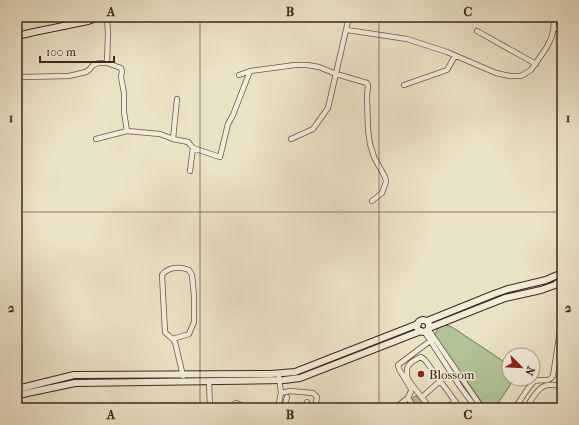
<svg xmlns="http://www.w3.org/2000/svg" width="579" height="425" viewBox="0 0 579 425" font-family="'IM FELL French Canon',serif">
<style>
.green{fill:#b1c498;stroke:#78765a}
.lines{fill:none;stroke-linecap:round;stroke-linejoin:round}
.street-casing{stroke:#6a5646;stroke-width:6}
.secondary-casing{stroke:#40271b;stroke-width:8}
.street{stroke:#f1ecd9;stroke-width:4.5}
.secondary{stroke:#f1ecd9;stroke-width:6}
.grid{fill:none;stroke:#40271b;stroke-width:1;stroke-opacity:0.55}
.poi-dot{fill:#8f2418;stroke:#f1ecd9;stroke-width:1.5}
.labels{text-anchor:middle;stroke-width:3;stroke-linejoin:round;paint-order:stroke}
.poi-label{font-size:13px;fill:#40271b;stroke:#f1ecd9;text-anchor:start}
.neatline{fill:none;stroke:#40271b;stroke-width:1.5}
.grid-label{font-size:13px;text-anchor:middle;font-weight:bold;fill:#40271b}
</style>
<rect width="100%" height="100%" fill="#eae2c5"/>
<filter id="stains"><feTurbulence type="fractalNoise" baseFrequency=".005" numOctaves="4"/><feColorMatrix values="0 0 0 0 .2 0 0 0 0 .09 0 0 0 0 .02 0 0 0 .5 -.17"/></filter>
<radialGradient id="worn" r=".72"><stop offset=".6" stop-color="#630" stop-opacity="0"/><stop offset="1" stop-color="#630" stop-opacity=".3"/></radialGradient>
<path class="green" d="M444 325 450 326 455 329 509 365V379H514L495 408H486L436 338C434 331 438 328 444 325Z
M415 396 418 397 427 408H399Z"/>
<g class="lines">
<defs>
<path id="street" d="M107 17 108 33 107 63 121 68 122 71 121 77 124 93V112L127 131 160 134 173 139 188 142 193 148 190 171
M554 28 562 30
M347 30 407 39 447 52 496 73 510 76H521L531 70 547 47 552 36 555 17
M477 31 536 64
M239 75 250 71 295 65H307L319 67 336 74 367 83 368 85 367 97 368 130 370 144 374 157 385 177 386 182 382 193 372 201
M17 80 22 77 69 76 86 72 90 69 93 65 99 63H107
M404 85 447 70 455 56
M96 139 127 131
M173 139 177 99
M291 139 313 129 328 108 349 17
M193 148 220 157 228 124 233 115 250 71
M428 329 482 408
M424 331 461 388 476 408
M173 339 189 334 194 322V296L192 275 189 270C180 266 168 267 162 275L165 332C168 336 172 337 175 342L183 376
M279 377 281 393
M209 381 210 408
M422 397 440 381
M230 408 236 403 241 405 244 408
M278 408 281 393 290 391 313 393 317 397 315 408
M284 408 287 397
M306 408 307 402
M395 408 408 398
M415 408 408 398 411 391V389L399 369 398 365 434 338
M430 408 409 381C403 368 409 362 421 357L425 360 460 408
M446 408 455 401
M515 408C519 403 530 383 535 381 542 378 547 384 553 376L562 318
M526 408C536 393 541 379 562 387"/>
<path id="secondary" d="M17 36 34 32 88 21 99 17
M417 326a6 6 0 1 1 12 0a6 6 0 1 1-12 0Z
M427 321 494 294 508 289 546 280 562 273
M429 328 505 298 541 290 555 285 562 280
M17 389 74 375 271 374 295 372 418 324
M18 395 75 383 284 380 300 378 421 331"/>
</defs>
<use href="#street" class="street-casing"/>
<use href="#secondary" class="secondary-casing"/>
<use href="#street" class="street"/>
<use href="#secondary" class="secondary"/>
</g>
<path class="grid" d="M200 17V408M379 17V408M17 212H562"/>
<circle class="poi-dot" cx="421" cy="374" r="4"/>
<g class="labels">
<g class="poi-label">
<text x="429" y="379">Blossom</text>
</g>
</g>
<rect width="579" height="425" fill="none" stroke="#eae2c5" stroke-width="44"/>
<g transform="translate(521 367) rotate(114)"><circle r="19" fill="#f1ecd9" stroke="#aa9d8d"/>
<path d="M0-3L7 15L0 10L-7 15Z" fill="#8f2418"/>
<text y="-6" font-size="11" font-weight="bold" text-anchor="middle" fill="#40271b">N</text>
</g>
<path d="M40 56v6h74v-6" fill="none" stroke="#40271b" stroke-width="2"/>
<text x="46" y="56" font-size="12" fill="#40271b" stroke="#f1ecd9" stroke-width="3" paint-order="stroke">100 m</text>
<rect x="22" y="22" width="535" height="381" class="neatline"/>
<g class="grid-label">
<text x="111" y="16">A</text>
<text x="290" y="16">B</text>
<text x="468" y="16">C</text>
<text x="11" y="122">1</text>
<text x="568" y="122">1</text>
<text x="11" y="312">2</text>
<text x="568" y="312">2</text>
<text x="111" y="419">A</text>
<text x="290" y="419">B</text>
<text x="468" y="419">C</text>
</g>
<rect width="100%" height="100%" filter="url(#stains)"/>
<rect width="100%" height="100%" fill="url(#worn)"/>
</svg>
